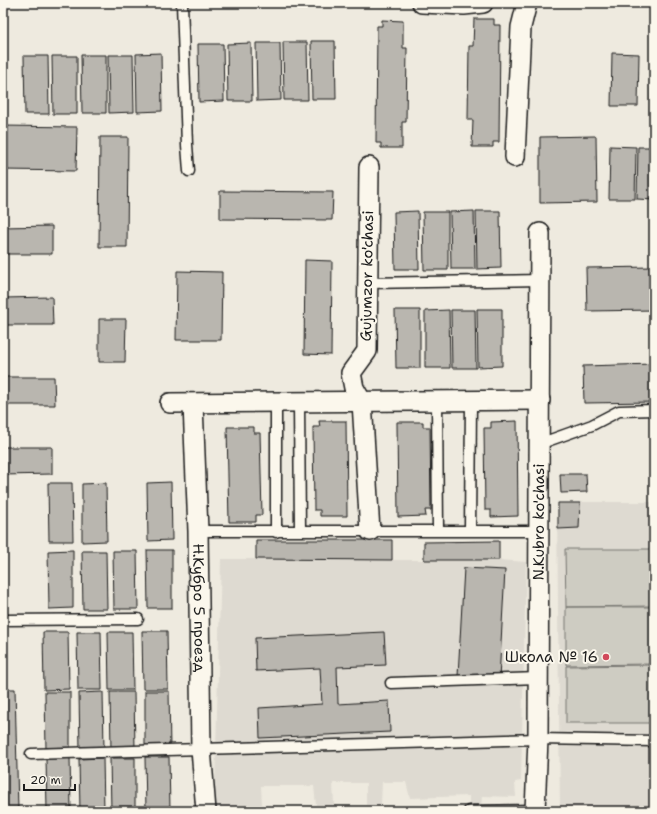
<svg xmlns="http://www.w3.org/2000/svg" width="657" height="814" viewBox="0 0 657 814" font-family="'Shantell Sans',sans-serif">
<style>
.built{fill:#dedad1}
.green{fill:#ceccc2;stroke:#75746f}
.building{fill:#b9b6af;stroke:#1c1c1c}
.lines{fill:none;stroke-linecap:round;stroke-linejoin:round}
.lane-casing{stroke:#1c1c1c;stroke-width:13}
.street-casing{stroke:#1c1c1c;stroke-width:22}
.lane{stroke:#fbf7ec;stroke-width:10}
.street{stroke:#fbf7ec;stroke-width:19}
.poi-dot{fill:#d1495b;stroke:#fbf7ec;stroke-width:1.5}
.labels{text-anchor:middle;stroke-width:4;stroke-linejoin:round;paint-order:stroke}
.street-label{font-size:15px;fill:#1c1c1c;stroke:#fbf7ec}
.poi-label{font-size:15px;fill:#1c1c1c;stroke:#fbf7ec;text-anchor:end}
</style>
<rect width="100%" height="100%" fill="#eeeadf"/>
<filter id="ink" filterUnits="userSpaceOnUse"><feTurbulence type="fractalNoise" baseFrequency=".025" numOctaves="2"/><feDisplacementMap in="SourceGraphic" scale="8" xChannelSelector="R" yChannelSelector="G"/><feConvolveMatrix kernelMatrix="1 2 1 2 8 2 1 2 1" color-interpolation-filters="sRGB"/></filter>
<g filter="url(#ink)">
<path class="built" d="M557 502H654V811H560Z
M256 540H392L393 560H424V542L499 541V560L526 562 521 781 515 782 516 797 482 796 481 807H469V796L410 798 406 782H382L381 805H366V783H333L334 806H316L314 786H261L262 806 216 810 215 787 221 559H256Z"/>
<path class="green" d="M565 549H654V606L566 607Z
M566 607H654V664L566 665Z
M654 665V723H566V666Z"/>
<path class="building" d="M474 19H494V25H500L499 142H493V147H472L473 120H468L469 46H473Z
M382 20 403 21V48H407L406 122H402V148H381V143H376L377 26H382Z
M311 41H335L336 99H312Z
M283 42H307L308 100H284Z
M251 43 252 101H228L227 44Z
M256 43H280L281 100 257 101Z
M198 44H223L224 101 199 102Z
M161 53 162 111 137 112 136 54Z
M612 53 639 54 638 106H611Z
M81 55H106V113H82Z
M108 55H133L134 112 109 113Z
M24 56H48L49 114H25Z
M52 56H77V114H53Z
M652 65H654V118H650Z
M3 126 77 127 76 171 3 170Z
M596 136 597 202 540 203V137Z
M100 137H128L127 247H99Z
M610 146 636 147 635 199H609Z
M638 147H654V200L637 199Z
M220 191 333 192 332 220 220 219Z
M418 211 419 269H395L394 212Z
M474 211 475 269H451L450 212Z
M476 211H500L501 268 477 269Z
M423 212H448V270H424Z
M52 226V254H3V227Z
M305 260 332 261 331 355 304 354Z
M654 267V310L587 311 586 268Z
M177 271 222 272 221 340H176Z
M52 297 53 325H3V298Z
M477 309H502V366L478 367Z
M395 310H420V368H396Z
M449 310 450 368H425V311Z
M451 310H475L476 368H452Z
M99 319H126L125 362H99Z
M654 364V402L584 403 583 366Z
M3 377H54L55 405H3Z
M319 421H346L347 516H320V510H314L313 427H320Z
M517 421 518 516 491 517V510H485L484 428H491V422Z
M397 422H423V427H430L431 510H425L426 516 398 517Z
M227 427H254V433H260L262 515H256V522H229Z
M3 447H52V474L3 475Z
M560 474H586L587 492 561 493Z
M171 482 172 540 148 541 147 483Z
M48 483H72L73 541H49Z
M106 483 107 541 82 542V484Z
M558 503H580L579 528 558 529Z
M256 540H392V560L256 559Z
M499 541V560H424V542Z
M73 550V608L49 609 48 551Z
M147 550H172V608H148Z
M82 551H106L107 609H83Z
M113 551H137L138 609H114Z
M464 568 505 570 499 679 458 676Z
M142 631H167L168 689H143Z
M43 632H68L69 689 44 690Z
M77 632H101L102 690H78Z
M108 632H132L133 690H109Z
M384 632 386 665 337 667 338 704 389 701 390 732 260 738 259 708 322 704 320 668 256 671 255 638Z
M3 689H15L18 810H3Z
M145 691H169L170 749H145Z
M45 692H70V750H46Z
M103 692 104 750H80L79 693Z
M110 692H134L135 750H111Z
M145 757H169L170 811H146Z
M46 758H70L71 811H47Z
M103 758 104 811H80L79 759Z
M110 758H135V811H111Z"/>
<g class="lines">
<defs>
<path id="lane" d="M182 3 187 145 189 171
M367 283 540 280
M437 401 438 531
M276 403V532
M299 403 300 531
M539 444 592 425 619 411 654 410
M198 531H539
M470 531 471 401
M3 620 138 619
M391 683 538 678
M31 754 538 739 654 741
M469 811 535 810"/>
<g id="street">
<path d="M422 3 464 5 483 3"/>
<path d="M515 157 521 27 527 3"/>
<path d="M369 167 367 351 351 373 354 388 362 402 370 531"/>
<path d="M170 403 540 400"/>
<path id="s1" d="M193 404 198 531 201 749 206 811"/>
<path id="s2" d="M535 811 538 739 540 233"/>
</g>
</defs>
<use href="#lane" class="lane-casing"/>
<use href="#street" class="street-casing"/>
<use href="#lane" class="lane"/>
<use href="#street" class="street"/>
</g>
</g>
<circle class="poi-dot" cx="606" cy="657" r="4"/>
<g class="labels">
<g class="street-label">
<text transform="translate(367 276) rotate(-89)" y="5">Gujumzor ko'chasi</text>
<text dy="5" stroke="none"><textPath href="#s2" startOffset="289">N.Kubro ko'chasi</textPath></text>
<text dy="5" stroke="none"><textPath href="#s1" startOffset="204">Н.Кубро 5 проезд</textPath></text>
</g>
<g class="poi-label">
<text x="598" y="662">Школа № 16</text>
</g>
</g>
<rect width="657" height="814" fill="none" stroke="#fbf7ec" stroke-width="16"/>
<rect x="8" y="8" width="641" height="798" fill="none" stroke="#1c1c1c" stroke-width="1.5" filter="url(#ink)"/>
<path d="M24 784v6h51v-6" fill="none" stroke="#1c1c1c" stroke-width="2"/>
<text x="30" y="784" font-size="12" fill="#1c1c1c" stroke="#fbf7ec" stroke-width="3" paint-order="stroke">20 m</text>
</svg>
